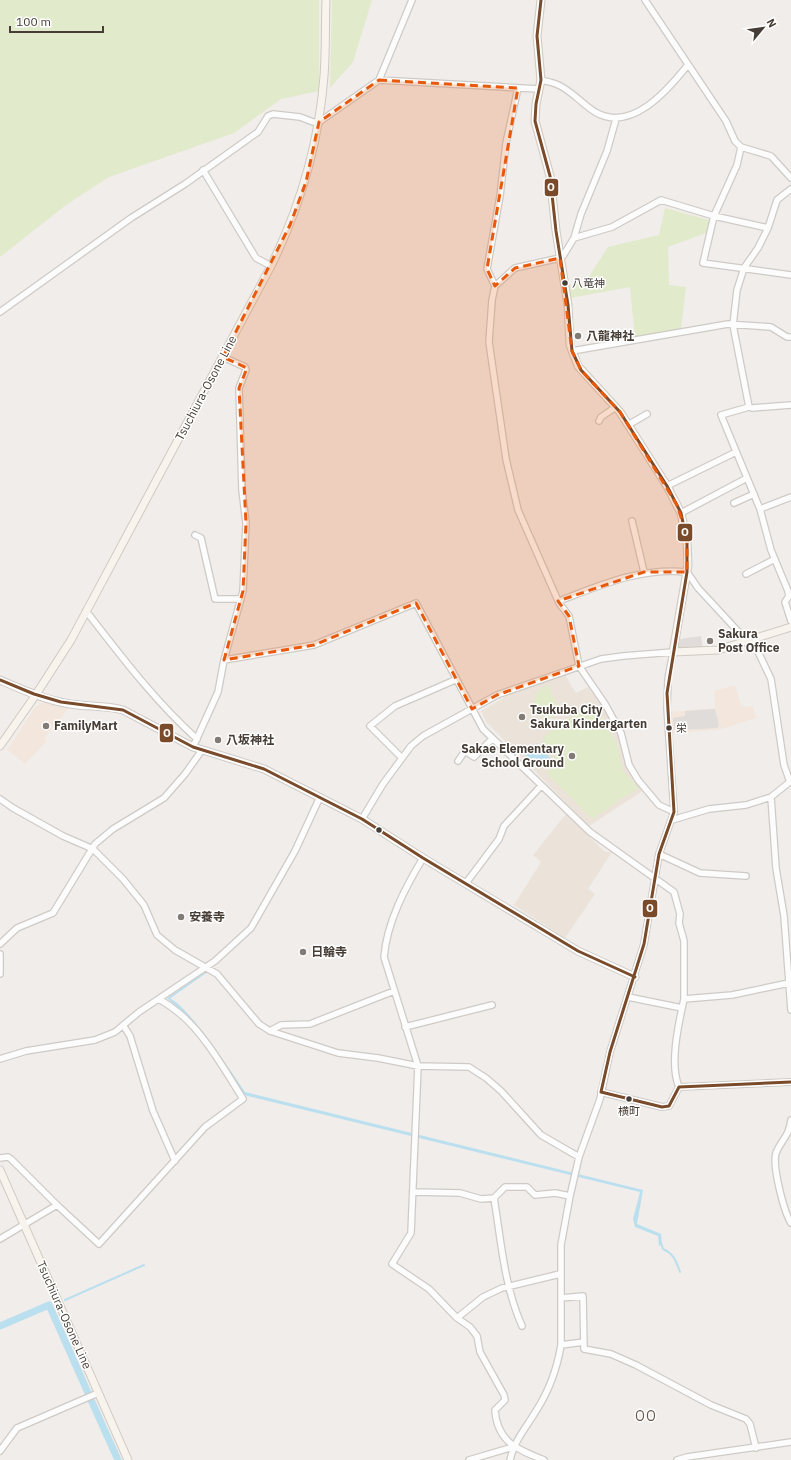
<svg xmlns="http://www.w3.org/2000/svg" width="791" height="1460" viewBox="0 0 791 1460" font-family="'IBM Plex Sans','Noto Sans JP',sans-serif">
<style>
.commercial{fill:#f3e7dd}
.education{fill:#ebe3d9}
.green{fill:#e1eaca}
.parking{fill:#dfdcda}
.water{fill:#badfee}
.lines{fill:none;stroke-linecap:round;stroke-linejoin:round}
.stream{stroke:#badfee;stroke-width:2}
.canal{stroke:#badfee;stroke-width:7}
.minor-casing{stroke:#cecbc7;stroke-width:8}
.tertiary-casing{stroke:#cecbc7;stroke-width:9}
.secondary-casing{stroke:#d0c9c1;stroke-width:9}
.minor{stroke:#fdfcfc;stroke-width:5.5}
.tertiary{stroke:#fdfcfc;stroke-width:7}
.secondary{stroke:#f7f4ee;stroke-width:7}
.bus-1-casing{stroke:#fff;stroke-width:6}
.bus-1{stroke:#7a4b2a;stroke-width:3}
.marked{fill:#e8590c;fill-opacity:0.2;stroke:#e8590c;stroke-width:3;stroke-dasharray:8 5;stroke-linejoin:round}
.bus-dot{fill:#463e36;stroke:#fff;stroke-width:1.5}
.poi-dot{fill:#827b75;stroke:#fff;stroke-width:1.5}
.labels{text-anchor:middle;stroke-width:3;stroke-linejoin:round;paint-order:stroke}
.bus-label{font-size:11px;fill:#463e36;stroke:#fff;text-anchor:start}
.poi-label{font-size:12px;font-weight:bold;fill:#463e36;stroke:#fff;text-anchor:start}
.street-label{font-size:12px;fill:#463e36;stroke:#fff}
.quarter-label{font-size:14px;letter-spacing:1px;fill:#695a4d;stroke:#fff}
.line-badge{stroke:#fff;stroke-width:1.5}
.badge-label{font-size:11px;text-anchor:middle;font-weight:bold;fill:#fff}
</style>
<rect width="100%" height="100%" fill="#f0edea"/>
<path class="commercial" d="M735 685 741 706 753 707 756 718 718 730 671 733V712L715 708 714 691Z
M45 702 69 708 44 738 47 741 25 764 7 750 36 706Z"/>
<path class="education" d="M565 675 576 693 588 687 602 706 621 740 627 769 636 783 644 790 589 826 487 723 481 711 507 696Z
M566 814 605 852H612L588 889 595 894 565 938 514 905 541 862 533 855Z"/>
<path class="green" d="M0 0H319V91L281 99 234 133 109 177 66 205 0 257Z
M332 0H372L353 62 330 88Z
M665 208 709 220 706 233 668 247 669 285 686 287 681 329 635 337 630 287 570 298 569 285 587 283 590 275 608 247 659 235Z
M548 685 561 712 550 719 544 720 534 702 538 690Z
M593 703 617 743 623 771 638 788 592 819 546 773 557 761 542 740 546 734Z"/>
<path class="parking" d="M701 636 703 651H676L679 639Z
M715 709 719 725 717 728 681 730 680 728 674 729 673 718 685 716V711Z"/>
<path class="water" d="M536 743 552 760 544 767 535 757 531 760 524 754Z
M167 998C183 997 234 1076 245 1092L643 1190 637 1224 661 1234 662 1244 659 1246 658 1236 635 1227 633 1219 640 1192 244 1095 182 1011Z"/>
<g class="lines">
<path class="stream" d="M170 999 169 998 206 972
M661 1243 663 1249C674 1254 676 1261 680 1272
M65 1300 144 1265"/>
<path class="canal" d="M0 1326 49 1305 89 1395
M91 1400 118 1460"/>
<defs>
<path id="minor" d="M645 0 726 121 735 141 741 147 771 156 791 178
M379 80 539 89
M541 80C545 81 551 82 556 84 570 89 582 104 595 112 631 133 667 91 687 66
M741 147 737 165 714 216 703 263 791 275
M203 170 256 258 271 266
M791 189 777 200 768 228 758 248 744 268 737 290 733 325 749 407 721 415 760 509 771 550 788 591 789 596 785 602 791 621
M574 238 581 214 607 151 616 119
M495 286 487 269 500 196 506 143 518 88
M0 312 131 218 185 184 258 132 268 116 273 114 300 117 313 122H319L379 80 412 0
M572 351 728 324 771 327 787 337H791
M749 407 752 408 791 405
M599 421 601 417 616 407
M628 425 647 414
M667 486 736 452
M734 503 754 494
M760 509 791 497
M681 513 747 478
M632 521 644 572
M195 535 201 538 215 599H241
M746 574 775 559
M559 601C601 585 641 567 687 572L698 588 747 641
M86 611C122 657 153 699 197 739
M752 639 771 679 784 765 790 782
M224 660 314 645 416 603 483 729 590 832 674 892 680 914 679 923 684 941V999L732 995 789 983 791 1010
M193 747 218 692 224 660 243 591 246 523 242 490 239 388 246 370 245 367 223 357
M402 758 370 726 395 706 455 680
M458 761 465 751 474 757 492 739
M771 797 776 868 784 916 789 983
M0 799 13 808 63 836 93 849 123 879 144 905 157 935 175 950 217 974 259 1024 270 1031 338 1053 378 1058 418 1066 469 1067 486 1078 501 1091 541 1135 579 1157
M674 812 659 805 638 780 629 765 621 733 605 704 579 666 569 616 559 603 518 510 506 459 489 342 492 300 495 286 515 268 560 258 563 256 574 238 612 227 661 200 714 216 768 228
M362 819 383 784 411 746 423 736 497 695 601 659 623 656 673 652 668 679 667 708 674 812 659 854 644 944 610 1052 600 1099 579 1157 570 1196 561 1245V1345C557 1369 549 1391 536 1411 526 1428 514 1441 510 1460
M672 820 709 809 746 805 771 797 791 781
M659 854 700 873 746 876
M423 858C405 888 387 922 384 957L418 1066 411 1233 392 1264 429 1289 457 1318 470 1327 477 1336 480 1352 504 1395 505 1400 495 1410C497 1442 518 1450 544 1460
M466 883 499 839 504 826 541 786
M0 944 17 928 53 913 95 844 113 829 164 798 185 774 202 750
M0 954V974
M628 997 682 1008
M123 1025 130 1036 153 1111 175 1161
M405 1027 492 1005
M270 1031 281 1025 310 1024 394 991
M0 1059 26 1051 95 1040 115 1032 139 1012 215 961 251 928 295 851 320 797
M679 1087C669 1064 679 1022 684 999
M601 1092 662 1107 669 1106 679 1087 791 1082
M791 1120C789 1137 781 1140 776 1153 772 1166 784 1212 791 1223
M0 1158 8 1157 11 1159 57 1205 99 1244 205 1127 243 1099C226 1072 204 1033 179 1013 173 1008 166 1003 159 999
M414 1192 460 1193 481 1199 494 1198 505 1187H527L535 1195 555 1193 570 1196
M494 1198C501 1240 504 1286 522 1326
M0 1239 57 1205
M561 1298 583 1296 584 1349 611 1354 636 1365 711 1405 746 1419 750 1424 756 1448
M457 1318 483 1297 502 1288 560 1274
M561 1345 584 1342
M0 1451 17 1428 98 1393
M469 1460 513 1447
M677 1460 687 1457 791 1442"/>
<path id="tertiary" d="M0 680C23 690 45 700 70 704 88 707 105 705 123 710L193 747 264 769 362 819 423 858 578 951 635 977"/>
<path id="secondary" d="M541 0 537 36 541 80 536 104 535 121 550 176 556 231 568 305 570 345 578 366 620 412 667 486 681 513 687 542 688 565 673 652 718 650 791 627
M0 746 35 696 71 640 271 266C301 205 319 143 324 76 326 51 325 25 326 0
M0 1170 128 1460"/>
</defs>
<use href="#minor" class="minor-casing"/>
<use href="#tertiary" class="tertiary-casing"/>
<use href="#secondary" class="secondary-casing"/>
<use href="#minor" class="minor"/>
<use href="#tertiary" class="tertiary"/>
<use href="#secondary" class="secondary"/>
<defs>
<path id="bus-1" d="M541 0 537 36 541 80 536 104 535 121 550 176 556 231 568 305 572 351 581 370 620 412 667 486 681 513 687 542V572L667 693 674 812 659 854 644 944 610 1052 601 1092
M0 680 34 694 61 702 123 710 193 747 264 769 362 819 423 858 578 951 635 977
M601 1092 662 1107 669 1106 679 1087 791 1082"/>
</defs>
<use href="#bus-1" class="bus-1-casing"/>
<use href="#bus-1" class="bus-1"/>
</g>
<path class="marked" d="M379 80 518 88 487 269 495 286 515 268 560 258 572 351 581 370 620 412 677 505 687 535V572H644L558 601 569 616 579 666 497 695 472 709 416 603 314 645 224 660 243 591 246 523 239 388 247 368 223 357 290 225 306 182 319 122Z"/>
<g class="bus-dot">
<circle cx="565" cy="283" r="3.5"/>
<circle cx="669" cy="728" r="3.5"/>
<circle cx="379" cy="830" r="3.5"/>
<circle cx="629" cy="1099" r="3.5"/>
</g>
<g class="poi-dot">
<circle cx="578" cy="336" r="4"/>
<circle cx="710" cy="641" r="4"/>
<circle cx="522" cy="717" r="4"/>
<circle cx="46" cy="726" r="4"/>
<circle cx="218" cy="740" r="4"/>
<circle cx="572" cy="756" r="4"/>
<circle cx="181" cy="917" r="4"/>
<circle cx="303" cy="952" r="4"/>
</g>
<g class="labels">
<g class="bus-label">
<text x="572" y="287">八竜神</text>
<text x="676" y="732">栄</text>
<text x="629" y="1115" text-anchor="middle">横町</text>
</g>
<g class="poi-label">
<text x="586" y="340">八龍神社</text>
<text x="718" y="638">Sakura<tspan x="718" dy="14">Post Office</tspan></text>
<text x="530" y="714">Tsukuba City<tspan x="530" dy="14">Sakura Kindergarten</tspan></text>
<text x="54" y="730">FamilyMart</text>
<text x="226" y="744">八坂神社</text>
<text x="564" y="753" text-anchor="end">Sakae Elementary<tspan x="564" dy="14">School Ground</tspan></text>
<text x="189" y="921">安養寺</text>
<text x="311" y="956">日輪寺</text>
</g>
<g class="street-label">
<text transform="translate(206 388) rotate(-62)" y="4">Tsuchiura-Osone Line</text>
<text transform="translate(64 1315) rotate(66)" y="4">Tsuchiura-Osone Line</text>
</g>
<g class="quarter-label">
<text x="646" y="1421">OO</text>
</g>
</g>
<g class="line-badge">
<rect x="544" y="178" width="15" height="19" rx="4" fill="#7a4b2a"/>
<rect x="677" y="523" width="16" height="19" rx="4" fill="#7a4b2a"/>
<rect x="159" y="723" width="15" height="20" rx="4" fill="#7a4b2a"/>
<rect x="642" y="899" width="16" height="19" rx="4" fill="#7a4b2a"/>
</g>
<g class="badge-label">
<text x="551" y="191">O</text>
<text x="685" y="536">O</text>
<text x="167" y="737">O</text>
<text x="650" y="912">O</text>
</g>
<g transform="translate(763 28) rotate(61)" stroke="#ffffff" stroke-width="3" paint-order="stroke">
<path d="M0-3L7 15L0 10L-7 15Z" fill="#463e36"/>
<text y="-6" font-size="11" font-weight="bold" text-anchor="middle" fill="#463e36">N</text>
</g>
<path d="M10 26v6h93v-6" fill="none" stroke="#463e36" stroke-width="2"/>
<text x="16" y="26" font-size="12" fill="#463e36" stroke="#ffffff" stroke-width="3" paint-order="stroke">100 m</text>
</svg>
